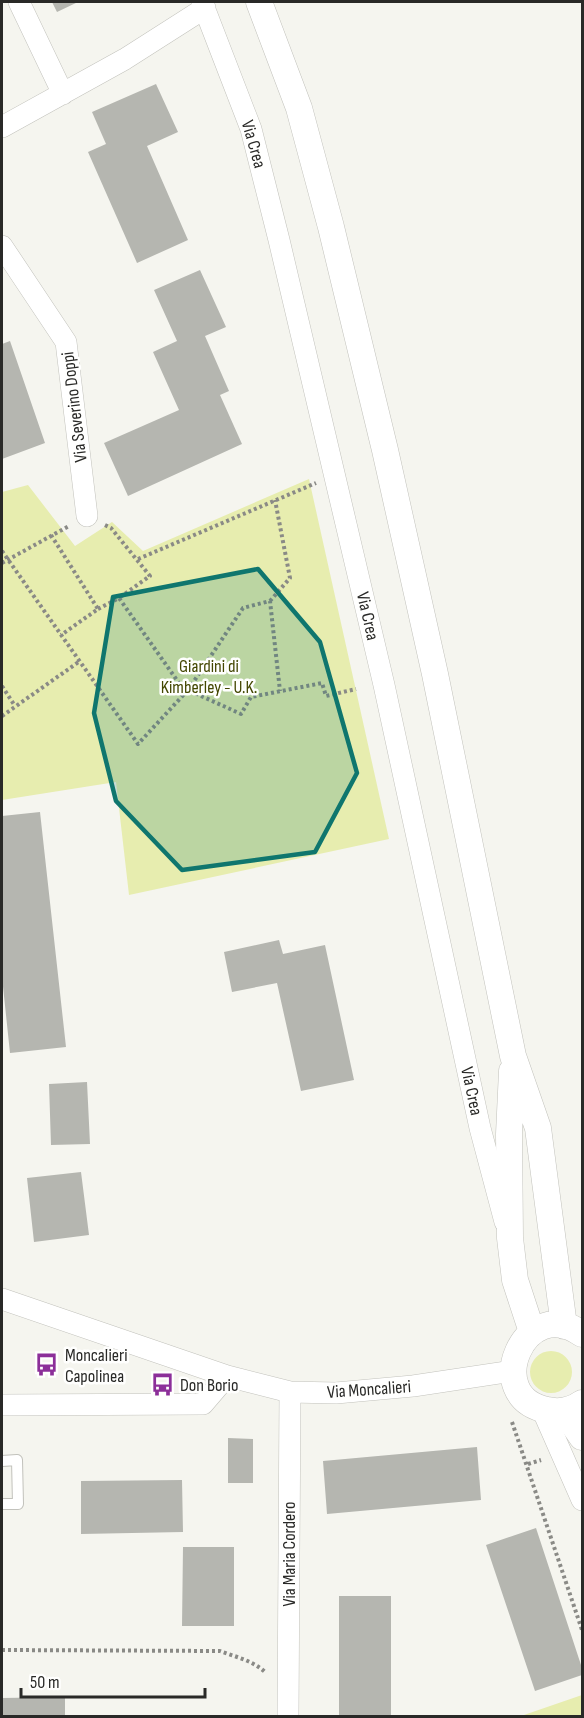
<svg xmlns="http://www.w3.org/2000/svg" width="584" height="1718" viewBox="0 0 584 1718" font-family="'Sofia Sans Condensed',sans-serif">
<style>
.green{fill:#e7edaf}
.building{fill:#b5b6b0}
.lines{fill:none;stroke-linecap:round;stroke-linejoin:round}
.service-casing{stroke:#c2c2bc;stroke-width:12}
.minor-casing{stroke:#c2c2bc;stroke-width:22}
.tertiary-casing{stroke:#c2c2bc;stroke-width:27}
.path{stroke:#8a8a86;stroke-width:4;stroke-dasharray:3 3;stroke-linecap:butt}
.service{stroke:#fff;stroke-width:10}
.minor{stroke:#fff;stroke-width:21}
.tertiary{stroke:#fff;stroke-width:26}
.marked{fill:#0f766e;fill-opacity:0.2;stroke:#0f766e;stroke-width:4.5;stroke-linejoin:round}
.labels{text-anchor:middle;stroke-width:5;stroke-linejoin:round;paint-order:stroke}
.street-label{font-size:18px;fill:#292927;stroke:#fffffe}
.park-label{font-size:18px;fill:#434600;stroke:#fffffe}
.poi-label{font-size:18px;fill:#292927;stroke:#fffffe;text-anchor:start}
</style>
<rect width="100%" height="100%" fill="#f5f5ef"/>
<path class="green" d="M309 479 389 839 129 895 116 782 2 800V492L28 485 75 546 112 522 143 551Z
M530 1372a21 21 0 1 1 42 0a21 21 0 1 1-42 0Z
M582 1695V1716H521Z"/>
<path class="building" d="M52 2H78L57 12Z
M156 84 178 132 147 146 188 240 137 263 88 152 106 144 92 112Z
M200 270 226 327 205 336 229 391 220 395 242 444 128 496 104 443 179 410 153 352 177 341 154 290Z
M10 341 45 443 2 459V344Z
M40 812 66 1047 10 1053 2 977V816Z
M279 940 283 954 325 945 354 1080 301 1091 277 983 232 992 224 952Z
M87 1082 90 1144 51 1145 49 1084Z
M81 1172 89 1235 34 1242 27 1178Z
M228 1438 253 1439V1483H228Z
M477 1447 481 1500 327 1514 323 1461Z
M182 1480 183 1532 81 1534V1481Z
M536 1528 582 1668V1675L535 1691 486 1545Z
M183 1547H234V1626H182Z
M339 1596H391V1716H339Z
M65 1697V1716H2V1698Z"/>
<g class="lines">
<defs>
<path id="service" d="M2 1461 17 1460 18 1504H2"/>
<path id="minor" d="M19 2 63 94
M202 2 251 129 279 240 384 685 480 1128 505 1222
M2 127 125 59 205 8
M2 246 66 342 87 516
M2 1299 227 1376 290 1392 336 1393 413 1386 513 1371
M2 1405 203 1404 227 1376
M542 1409 582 1500
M288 1716 290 1392"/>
<path id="tertiary" d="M259 2 299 108 331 227 385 450 435 674 513 1056 538 1128 564 1326
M512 1071 509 1134 510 1238 515 1280 532 1332
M582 1334C525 1292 480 1397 547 1410 560 1413 572 1410 582 1403
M564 1411 582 1437"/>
</defs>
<use href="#service" class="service-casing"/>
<use href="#minor" class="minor-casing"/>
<use href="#tertiary" class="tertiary-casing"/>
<path class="path" d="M105 525 111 528 150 576 119 598
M51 535 98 609 61 635
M2 551 138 744 188 690 241 714 251 697 322 683 326 696 356 689
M138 559 316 483
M2 563 69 526
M270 601 290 578 275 500
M98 609 119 598 186 693
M2 686 15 706
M188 690 243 608 270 601 280 691
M2 716 80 661
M512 1422 582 1630
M528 1464 541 1460
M2 1650 220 1651C236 1657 254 1661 266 1673"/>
<use href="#service" class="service"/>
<use href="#minor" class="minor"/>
<use href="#tertiary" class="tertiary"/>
</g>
<path class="marked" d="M258 569 320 642 357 773 315 852 182 870 116 801 94 713 113 597Z"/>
<defs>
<symbol id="bus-bare" viewBox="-9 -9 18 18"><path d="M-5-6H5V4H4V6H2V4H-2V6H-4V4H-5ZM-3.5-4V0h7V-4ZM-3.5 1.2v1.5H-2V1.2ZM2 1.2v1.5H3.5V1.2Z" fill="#8c2f99" stroke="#fffffe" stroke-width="2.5" paint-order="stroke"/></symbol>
</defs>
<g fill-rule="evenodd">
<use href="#bus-bare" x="30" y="1348" width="33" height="33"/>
<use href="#bus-bare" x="146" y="1368" width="33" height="33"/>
</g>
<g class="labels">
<g class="street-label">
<text transform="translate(254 144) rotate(74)" y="6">Via Crea</text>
<text transform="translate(74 407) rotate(-97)" y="6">Via Severino Doppi</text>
<text transform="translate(368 616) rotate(77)" y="6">Via Crea</text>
<text transform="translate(472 1091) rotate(78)" y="6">Via Crea</text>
<text transform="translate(369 1389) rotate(-4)" y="6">Via Moncalieri</text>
<text transform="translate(289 1554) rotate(-90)" y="6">Via Maria Cordero</text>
</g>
<g class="park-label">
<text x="209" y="672">Giardini di<tspan x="209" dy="21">Kimberley - U.K.</tspan></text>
</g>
<g class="poi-label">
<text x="65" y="1361">Moncalieri<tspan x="65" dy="21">Capolinea</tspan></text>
<text x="180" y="1391">Don Borio</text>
</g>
</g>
<rect width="584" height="1718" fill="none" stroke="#292927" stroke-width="6"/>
<path d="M21 1688v9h184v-9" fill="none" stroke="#292927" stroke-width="3"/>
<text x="30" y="1688" font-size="18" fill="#292927" stroke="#fffffe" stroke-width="4.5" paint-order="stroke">50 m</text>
</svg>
